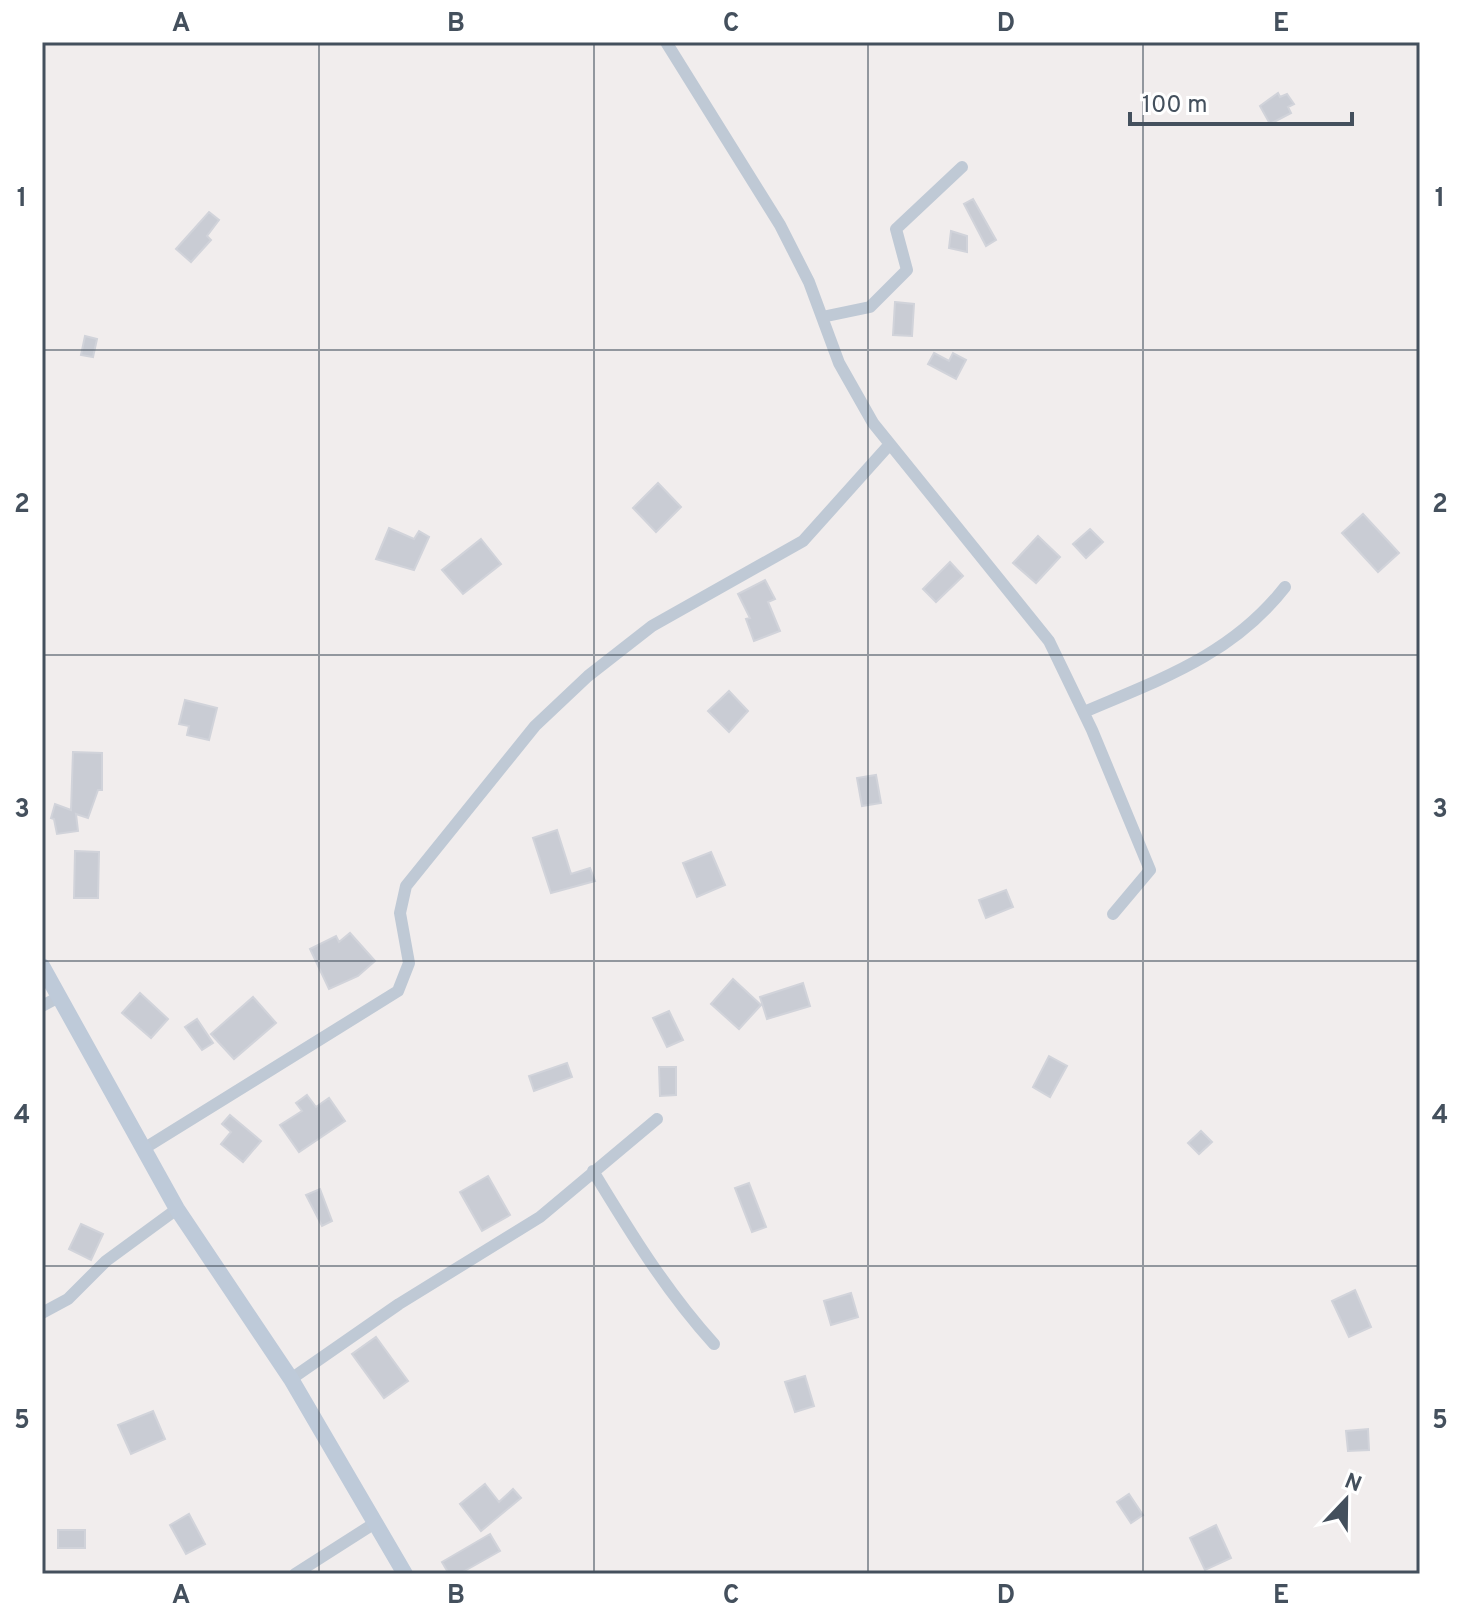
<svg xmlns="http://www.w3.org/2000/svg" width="1462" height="1616" viewBox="0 0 1462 1616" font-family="Overpass,sans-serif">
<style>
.building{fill:#c9ccd4;stroke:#d1d3da;stroke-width:2}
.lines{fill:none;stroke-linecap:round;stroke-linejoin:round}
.street{stroke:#bfc9d5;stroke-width:12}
.secondary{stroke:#becad9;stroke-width:16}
.grid{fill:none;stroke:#44505d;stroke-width:2;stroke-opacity:0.55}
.neatline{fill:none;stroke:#44505d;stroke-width:3}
.grid-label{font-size:26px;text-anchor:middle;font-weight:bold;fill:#44505d}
</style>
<rect width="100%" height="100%" fill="#f1eded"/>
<path class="building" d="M1278 93 1280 97 1287 94 1294 104 1288 107 1291 113 1270 124 1260 106Z
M973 199 996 240 986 246 964 204Z
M209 212 219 220 207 236 211 240 191 262 176 249Z
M951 231 967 236V252L949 248Z
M895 302 914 304 912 336 893 335Z
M85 336 97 339 93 357 81 355Z
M934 353 949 361 953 353 966 360 956 379 928 364Z
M658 483 681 507 656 532 633 508Z
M1363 514 1399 553 1378 572 1342 533Z
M389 528 414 539 419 531 429 537 414 570 376 559Z
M1090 529 1103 542 1086 558 1073 544Z
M1038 536 1060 557 1036 583 1013 563Z
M481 539 501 564 463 594 442 570Z
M950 562 963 576 936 602 923 589Z
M765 580 775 599 768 602 780 631 754 641 746 619 750 618 738 594Z
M729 691 748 711 729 732 708 711Z
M185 700 217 708 209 740 187 735 189 726 179 724Z
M73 752 102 753V790H98L88 818 76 814 78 831 57 834 54 819 51 818 55 804 71 810Z
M876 775 881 803 862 806 857 778Z
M557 830 571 874 590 868 595 881 551 893 533 838Z
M75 851 99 852 98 898H74Z
M711 852 725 885 697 897 683 863Z
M1006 890 1013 907 986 918 979 900Z
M350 933 375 961 358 976 329 989 310 949 336 936 339 942Z
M733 979 761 1005 739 1029 711 1004Z
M803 983 810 1006 767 1019 760 997Z
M140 993 168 1019 151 1038 122 1013Z
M253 997 276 1023 234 1059 211 1034Z
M669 1011 683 1040 667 1047 653 1018Z
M197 1019 213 1043 202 1050 185 1027Z
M1049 1056 1067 1066 1050 1097 1033 1087Z
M567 1063 572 1077 534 1091 529 1076Z
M659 1067H676V1095L660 1096Z
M307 1095 316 1107 329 1098 345 1121 299 1152 280 1125 302 1111 296 1103Z
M230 1115 261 1141 243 1162 221 1144 231 1132 222 1124Z
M1201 1131 1212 1142 1199 1154 1188 1143Z
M488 1176 510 1215 482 1231 460 1192Z
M749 1183 766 1227 752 1232 735 1188Z
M320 1189 332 1221 322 1226 306 1195Z
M81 1224 103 1234 91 1260 69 1249Z
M1355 1290 1371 1327 1349 1337 1332 1301Z
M851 1293 858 1317 831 1325 824 1301Z
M376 1337 408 1381 384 1398 352 1354Z
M805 1376 814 1406 795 1412 785 1382Z
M153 1411 165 1439 131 1454 118 1425Z
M1368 1429 1369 1450 1348 1451 1346 1431Z
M485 1484 499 1502 513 1489 521 1498 481 1531 460 1504Z
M1129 1494 1143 1515 1131 1523 1117 1502Z
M189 1514 205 1544 186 1554 170 1525Z
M1216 1525 1231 1558 1205 1570 1190 1538Z
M58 1530H85V1548H58Z
M490 1534 500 1551 459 1574H449L442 1562Z"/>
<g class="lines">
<path class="street" d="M666 42 780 225 809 282 839 363 873 423 1049 641 1092 730 1150 870 1113 914
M822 317 870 307 907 270 896 229 962 167
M1084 712C1161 679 1232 655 1285 587
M42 1006 59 997
M145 1148 398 991 409 963 400 913 406 886 535 726 588 676 652 626 803 541 890 444
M593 1171C630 1232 666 1291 714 1344
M42 1313 68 1299 106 1261 177 1209
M291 1379 399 1304 540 1217 657 1119
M295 1574 375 1523"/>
<path class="secondary" d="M42 966 177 1209 291 1379 405 1574"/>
</g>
<path class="grid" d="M319 42V1574M594 42V1574M868 42V1574M1143 42V1574M42 350H1420M42 655H1420M42 961H1420M42 1266H1420"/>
<rect width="1462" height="1616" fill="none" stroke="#ffffff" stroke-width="88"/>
<g transform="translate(1346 1500) rotate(22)" stroke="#ffffff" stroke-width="6" paint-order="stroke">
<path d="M0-6L14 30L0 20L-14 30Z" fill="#44505d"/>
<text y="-12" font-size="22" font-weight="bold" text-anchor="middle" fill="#44505d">N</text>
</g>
<path d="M1130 112v12h222v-12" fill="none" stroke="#44505d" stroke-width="4"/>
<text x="1142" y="112" font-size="24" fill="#44505d" stroke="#ffffff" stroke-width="6" paint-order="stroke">100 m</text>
<rect x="44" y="44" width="1374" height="1528" class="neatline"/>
<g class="grid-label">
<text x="181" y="31">A</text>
<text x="456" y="31">B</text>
<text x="731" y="31">C</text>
<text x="1006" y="31">D</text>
<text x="1281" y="31">E</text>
<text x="22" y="206">1</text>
<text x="1440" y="206">1</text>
<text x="22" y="512">2</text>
<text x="1440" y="512">2</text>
<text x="22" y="817">3</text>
<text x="1440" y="817">3</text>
<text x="22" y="1123">4</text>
<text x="1440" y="1123">4</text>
<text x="22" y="1428">5</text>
<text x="1440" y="1428">5</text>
<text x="181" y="1603">A</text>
<text x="456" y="1603">B</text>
<text x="731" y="1603">C</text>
<text x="1006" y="1603">D</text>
<text x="1281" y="1603">E</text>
</g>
</svg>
